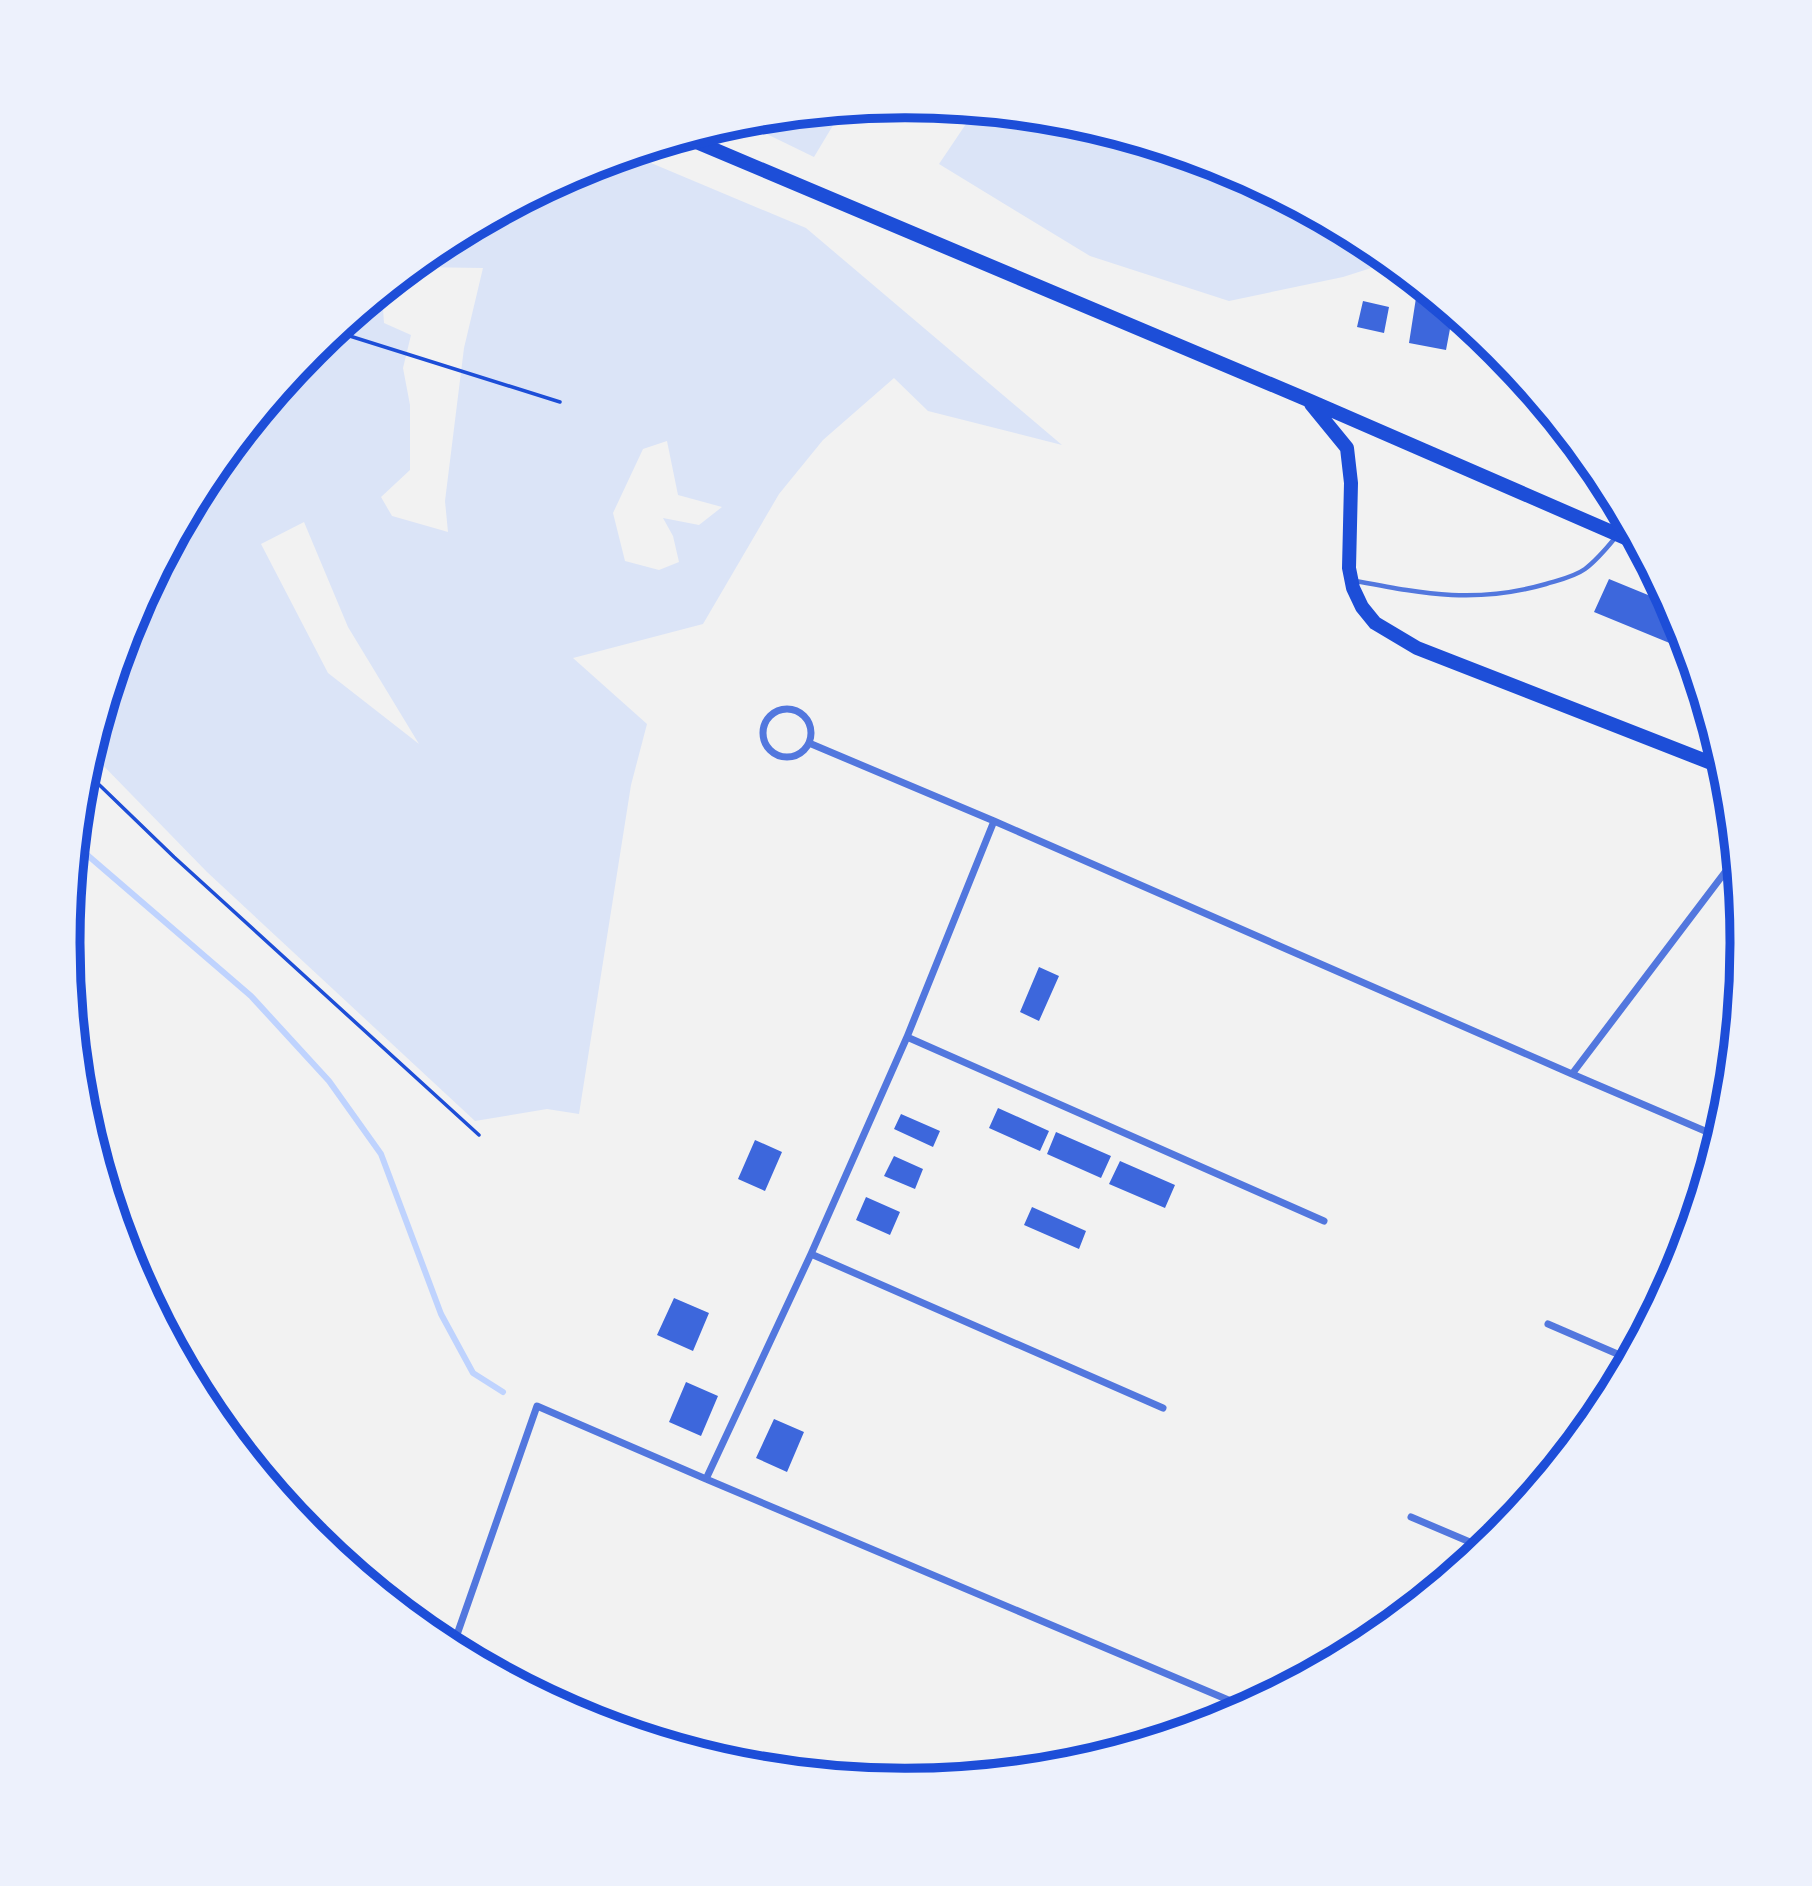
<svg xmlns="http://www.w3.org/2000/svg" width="1812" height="1886" viewBox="0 0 1812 1886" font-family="'Exo 2',sans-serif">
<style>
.green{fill:#dbe4f7;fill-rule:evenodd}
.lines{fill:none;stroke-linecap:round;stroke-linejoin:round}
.stream{stroke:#bfd3fe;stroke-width:6}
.building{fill:#3d67dc}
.path{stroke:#1d4ed8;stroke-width:3.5}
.service{stroke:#5277de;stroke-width:4.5}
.minor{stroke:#5277de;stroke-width:7}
.trunk{stroke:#1d4ed8;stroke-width:14}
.rim{fill:none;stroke:#1d4ed8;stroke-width:9}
</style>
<rect width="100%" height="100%" fill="#f2f2f2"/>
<path class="green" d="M841 112 814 157 742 122 743 121Z
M974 112 1070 121 1227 169 1372 247 1390 262 1343 277 1229 301 1090 256 939 164Z
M632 155 806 228 1062 445 928 411 894 378 823 440 779 494 703 624 573 658 647 724 631 785 579 1114 547 1109 475 1121 207 872 92 754 132 622 210 477 314 350 382 295 384 323 411 335 403 368 410 405V470L381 497 392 516 448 532 445 501 464 348 483 268 416 267 441 246 586 169ZM667 441 678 495 722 507 699 525 663 518 673 536 679 562 659 570 625 561 613 513 643 449ZM304 522 348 627 419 744 328 673 261 544Z"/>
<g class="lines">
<path class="stream" d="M78 847 251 996 329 1081 381 1154 441 1314 473 1373 503 1392"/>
</g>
<path class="building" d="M1418 285 1453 313 1446 350 1409 343Z
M1363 301 1389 307 1384 333 1357 327Z
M1609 579 1670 604 1680 623 1689 651 1594 612Z
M1742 958 1740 986 1732 983Z
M1039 967 1059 976 1039 1021 1020 1012Z
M998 1108 1049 1131 1040 1151 989 1128Z
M901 1114 940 1131 933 1147 894 1129Z
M1056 1132 1111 1156 1101 1178 1047 1154Z
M755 1140 782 1152 765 1191 738 1179Z
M894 1156 923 1169 915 1189 884 1176Z
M1120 1161 1175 1185 1165 1208 1109 1184Z
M866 1197 900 1212 890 1235 856 1220Z
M1032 1207 1086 1231 1079 1249 1024 1225Z
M674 1298 709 1313 693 1351 657 1335Z
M686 1382 718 1396 701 1436 669 1422Z
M774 1419 804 1432 787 1472 756 1458Z"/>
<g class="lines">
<path class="path" d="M337 332 560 402
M86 772 174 857 479 1135"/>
<path class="service" d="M1356 581C1425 594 1476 604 1546 584 1559 580 1574 577 1585 569 1597 560 1606 549 1615 538"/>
<path class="minor" d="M763 733a24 24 0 1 1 48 0a24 24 0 1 1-48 0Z
M809 743 994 821
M907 1037 1324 1221
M1572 1074 1719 1137
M811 1254 1163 1408
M1548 1324 1629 1359
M706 1479 1245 1707
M1411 1517 1484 1548
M453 1646 537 1406 706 1479 811 1254 907 1037 994 821 1572 1074 1735 859"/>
<path class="trunk" d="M687 138 1308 400 1637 543
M1311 404 1347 448 1351 483 1349 568 1353 588 1362 607 1375 623 1417 648 1724 768"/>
</g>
<path d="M0 0H1812V1886H0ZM80 943a825 825 0 1 1 1650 0a825 825 0 1 1-1650 0Z" fill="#edf1fc" fill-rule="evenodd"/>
<path class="rim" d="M80 943a825 825 0 1 1 1650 0a825 825 0 1 1-1650 0Z"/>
</svg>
